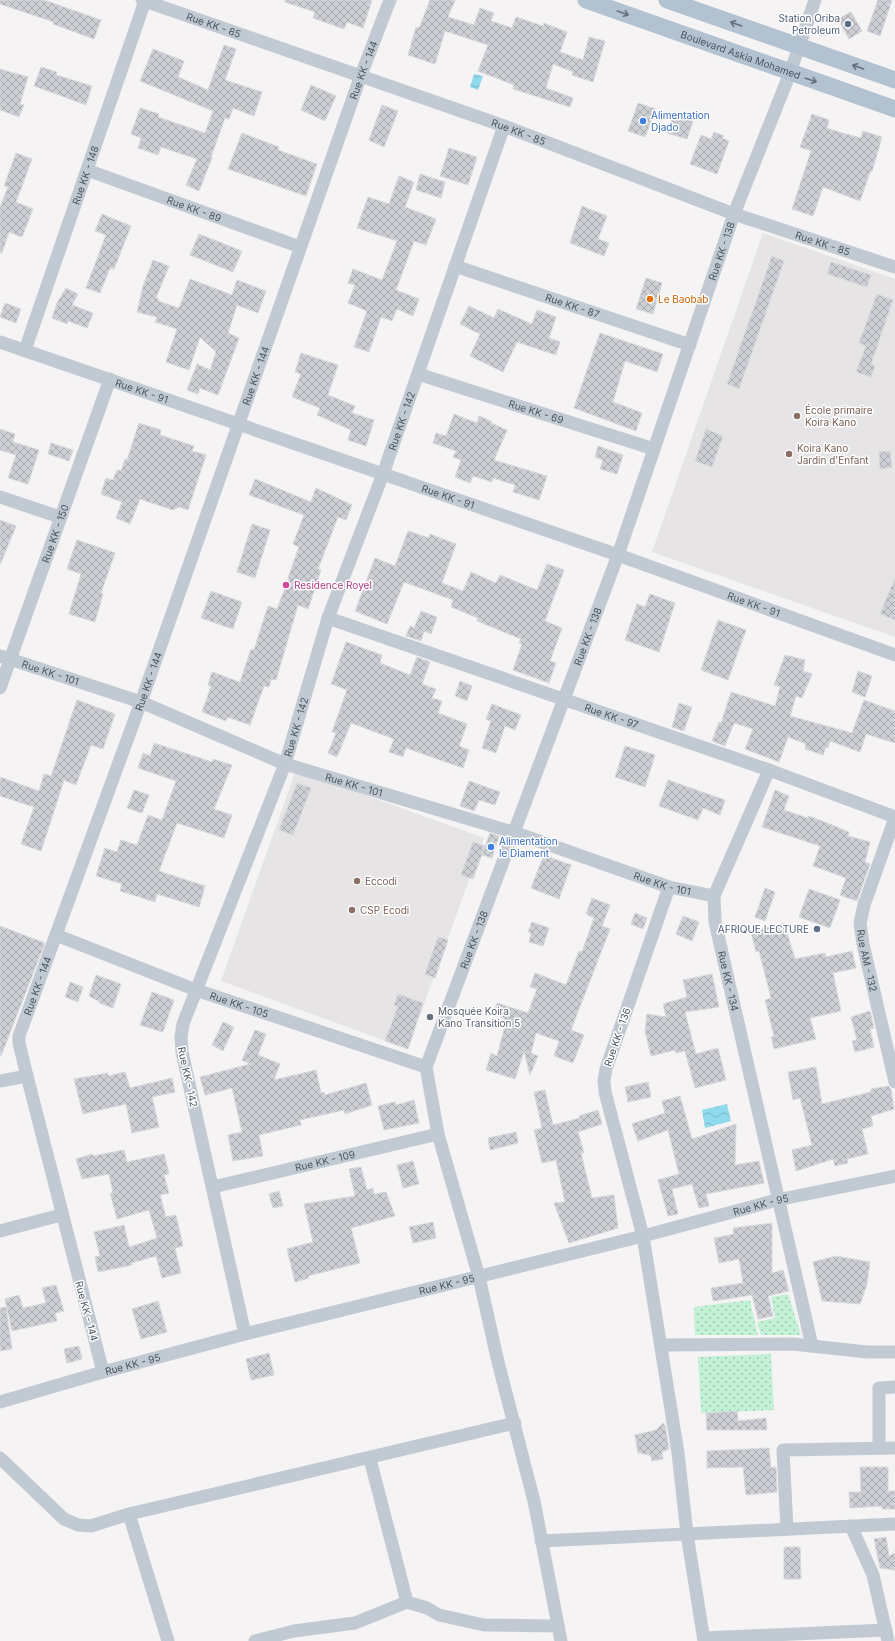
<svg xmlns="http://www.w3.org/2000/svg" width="895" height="1641" viewBox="0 0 895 1641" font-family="Inter,sans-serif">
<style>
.education{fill:#e6e4e5}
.grass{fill:url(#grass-dots)}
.water{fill:url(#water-waves)}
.building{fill:url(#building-cross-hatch);stroke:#d7d9de}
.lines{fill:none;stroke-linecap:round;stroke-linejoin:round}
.minor{stroke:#c1cad2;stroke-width:13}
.major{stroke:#b3c2d1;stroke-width:17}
.oneway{stroke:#64717d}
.service-dot{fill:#5c6f8a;stroke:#fff;stroke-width:1.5}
.shop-dot{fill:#3f7fe0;stroke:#fff;stroke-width:1.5}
.food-dot{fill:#e8710a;stroke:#fff;stroke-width:1.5}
.education-dot{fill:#8d6e63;stroke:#fff;stroke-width:1.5}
.hotel-dot{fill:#d1479c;stroke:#fff;stroke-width:1.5}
.worship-dot{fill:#6b7280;stroke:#fff;stroke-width:1.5}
.labels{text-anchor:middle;stroke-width:3;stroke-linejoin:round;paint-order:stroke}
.service-label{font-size:10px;fill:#4e5e75;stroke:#fff;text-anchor:end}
.street-label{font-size:10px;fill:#4a5661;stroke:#fff}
.shop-label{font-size:10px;fill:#366cbe;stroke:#fff;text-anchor:start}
.food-label{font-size:10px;fill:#c56008;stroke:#fff;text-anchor:start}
.education-label{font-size:10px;fill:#785e54;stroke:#fff;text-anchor:start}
.hotel-label{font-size:10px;fill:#b23c85;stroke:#fff;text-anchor:start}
.worship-label{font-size:10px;fill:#5b616d;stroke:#fff;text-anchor:start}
</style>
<defs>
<pattern id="grass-dots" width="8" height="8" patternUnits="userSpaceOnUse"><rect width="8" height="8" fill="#c3f1d5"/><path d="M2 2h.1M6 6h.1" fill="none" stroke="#a0c6b0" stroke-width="1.8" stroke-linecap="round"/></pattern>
<pattern id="water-waves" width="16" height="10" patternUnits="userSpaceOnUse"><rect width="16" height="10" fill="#90daee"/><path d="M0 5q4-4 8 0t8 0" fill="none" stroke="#78b4c4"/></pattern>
<pattern id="building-cross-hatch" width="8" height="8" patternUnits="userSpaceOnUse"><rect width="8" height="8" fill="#cdcfd5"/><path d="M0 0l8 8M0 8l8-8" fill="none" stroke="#a8abb0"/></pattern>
</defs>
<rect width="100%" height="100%" fill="#f5f3f3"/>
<path class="education" d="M763 233 895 279V637L652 552Z
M296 770 484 838 408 1049 221 981Z"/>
<path class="grass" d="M788 1294 801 1335H761L757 1322 775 1318 771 1297Z
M750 1300 758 1335H695L694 1307Z
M771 1354 774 1410 701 1413 698 1357Z"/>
<path class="water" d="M474 74 483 76 478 90 470 87Z
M727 1104 731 1121 705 1128 702 1110Z"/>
<path class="building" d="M0 0H44L101 20 94 39 53 24 54 22 0 4Z
M285 0H372L363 28 347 22 344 29 313 18 315 12 285 2Z
M430 0H455L448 17 474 25 480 8 494 13 491 21 512 28 516 17 543 26 544 23 567 32 560 52 583 60 589 37 605 41 593 82 572 75 573 72 553 64 546 88 573 98 570 107 513 89 514 85 478 71 488 45 445 31 435 64 408 55 416 27 419 28Z
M878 0H892L880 36 867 31Z
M851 12 862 31 849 39 838 19Z
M224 45 236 49 225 80 262 92 254 116 233 108 229 119 225 118 211 157 212 158 199 191 186 185 197 159 161 147 158 155 138 148 141 138 131 134 140 108 159 114 158 117 205 133 213 111 140 81 153 49 184 61 178 77 208 90Z
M41 67 57 72 56 75 92 86 86 105 34 86Z
M0 69 28 77 20 104 24 105 19 117 0 110Z
M311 85 336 96 325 121 301 110Z
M638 103 656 109 645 137 628 131Z
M382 105 398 111 384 147 369 140Z
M673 114 693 121 687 139 667 133Z
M812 114 829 120 827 128 839 132 861 138 863 131 882 137 872 172H870L860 201 823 187 813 216 792 209 811 151 800 147Z
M714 132 724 136 722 138 729 141 717 174 690 164 701 135 711 139Z
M242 133 279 147 278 150 317 164 306 196 228 169Z
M449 148 477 157 468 185 440 176Z
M16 153 32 159 16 202 33 209 22 237 9 232 2 253H0V207L8 187 4 186Z
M420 174 445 182 441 198 416 190Z
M399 176 414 182 405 207 436 219 426 245 414 241 396 290 419 299 413 316 397 309 392 321 381 317 369 352 354 347 367 311 348 303 355 285 348 283 353 269 382 280 397 241 357 228 368 197 389 204Z
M582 206 607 216 598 239 609 243 604 256 570 243Z
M102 214 131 226 114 269 110 268 100 293 86 288 106 235 95 231Z
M199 234 242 251 233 272 190 255Z
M772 256 784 261 739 389 727 384Z
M153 260 169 266 156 298 159 299 158 301 179 308 190 279 232 295 237 280 266 291 258 313 237 305 228 333 239 338 218 395 200 388 198 394 187 390 197 364 210 370 216 352 200 337 189 370 166 362 177 329 155 322 157 317 137 312 143 286Z
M831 262 871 275 867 287 827 274Z
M646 278 662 283 653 314 636 309Z
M66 288 78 294 72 305 93 313 87 328 68 321 67 324 52 318 57 303Z
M877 294 893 300 871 364 875 366 871 377 856 372 866 346 859 343Z
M5 303 21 309 16 323 0 317Z
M469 306 494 318 498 309 532 324 537 310 556 317 549 338 560 342 556 355 517 342 503 372 470 356 480 334 460 324Z
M600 333 663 354 657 372 625 361 613 402 642 413 636 431 574 408Z
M301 353 338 365 328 395 355 406 352 413 374 420 366 446 348 440 351 430 317 415 320 408 292 397 301 374 295 372Z
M454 414 477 423 479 416 491 421V423L507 430 494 460 547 476 539 500 513 492 515 485 493 478 492 482 473 476 470 483 455 477 461 460 453 457 456 451 433 443 436 433 446 436Z
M139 423 161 430 160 435 194 446 192 451 206 455 188 510 179 507 173 510 140 499 130 524 116 518 122 502 101 494 106 478 113 480 117 470 121 471 125 459 127 460Z
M0 429 15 434 13 442 39 450 28 484 8 478 16 455 0 450Z
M706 429 723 436 712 467 695 461Z
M51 443 73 450 69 461 48 454Z
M598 446 623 455 617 474 600 469 603 460 595 457Z
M890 451 892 467 880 469 879 452Z
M255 479 311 502 316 488 352 505 346 520 338 517 318 569 321 570 308 609 298 605 276 680 271 679 269 687 264 686 250 725 227 717 226 721 202 712 211 686 208 685 212 672 240 682 251 649 254 650 268 606 277 609 289 578H288L299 547 293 544 304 515 249 495Z
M0 520 16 526 0 565Z
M252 524 270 530 255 578 237 572Z
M408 531 429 538 430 534 456 544 442 583 463 591 471 572 496 583 500 575 537 590 547 564 564 570 545 621 562 628 550 661 556 663 549 683 513 670 522 644 519 643 521 639 477 621 478 618 451 607 453 600 404 582 387 624 355 611 375 558 395 566Z
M77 540 115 553 101 593 103 594 95 622 69 614 81 574 67 569Z
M895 578V620L880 614Z
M211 591 242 602 233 629 201 618Z
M650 594 675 603 659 652 625 640 637 604 645 607Z
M421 611 437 617 431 634 424 631 421 641 406 636 410 626 414 628Z
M718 620 746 630 728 680 701 670Z
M346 642 382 655 380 663 410 675 417 657 430 662 422 684 436 689 432 698 442 701 438 713 467 724 459 746 469 750 463 768 406 748 403 757 389 752 394 739 351 723 337 757 328 753 336 733 332 732 347 690 331 684Z
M785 655 805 660 803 671 812 674 802 698 796 696 790 716 852 733 864 700 895 711V743L866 734 860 752 830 741 828 748 826 747 823 755 805 749 806 744 788 737 779 762 745 749 753 729 734 723 725 746 712 741 719 722 721 723 731 692 775 706 780 687 774 685Z
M858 671 872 676 865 697 852 692Z
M460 681 472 686 467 701 455 696Z
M77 700 115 714 103 749 91 745 76 785 64 780 41 851 21 844 34 807 0 796V777L39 791 44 774 51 776Z
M679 703 692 707 684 731 672 727Z
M492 704 521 715 515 730 505 726 496 753 482 748 491 721 486 719Z
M154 743 212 762 213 759 232 765 214 809 232 815 224 838 177 823 159 871 205 886 199 907 157 894 155 902 120 891 122 884 96 876 105 848 117 852 121 840 137 845 148 815 162 820 176 781 138 768 143 753 150 756Z
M625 746 655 755 645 787 615 777Z
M668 780 725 800 720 815 703 808 698 820 659 806Z
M469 781 500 792 495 805 479 800 474 811 460 806Z
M297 783 311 788 293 835 279 830Z
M134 790 149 795 142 813 127 808Z
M775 790 789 796 784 810 808 818 809 816 822 821 849 832 848 836 870 842 865 862 870 864 857 901 840 895 846 878 813 866 820 846 762 827Z
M490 833 499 836 492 858 482 855Z
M473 842 485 846 473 879 461 875Z
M544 855 571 865 559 899 531 888Z
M765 888 775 892 765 921 755 917Z
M809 889 840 900 830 928 799 917Z
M592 898 610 905 602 926 610 929 571 1030 584 1035 573 1063 554 1056 559 1041 536 1033 531 1053 538 1056 530 1075 524 1051 515 1079 486 1070 491 1053 497 1056 506 1022 503 1021 504 1018 493 1014 497 1003 528 1013 537 989 530 987 535 973 566 985 579 951 582 952 594 918 586 914Z
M635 913 647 918 643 929 631 924Z
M683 916 699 922 692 941 676 934Z
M532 922 549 928 543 946 529 942 531 933 528 932Z
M784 923 795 959 825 953 826 957 852 951 856 968 833 973 841 1011 810 1018 816 1039 774 1049 771 1037 774 1036 765 1000 771 998 759 951 756 952 751 932Z
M0 926 45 943 1 1056H0Z
M438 937 448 940 435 978 425 974Z
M712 974 719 1007 685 1012 696 1054 718 1048 726 1080 695 1088 685 1051 676 1053 675 1050 651 1056 645 1031 647 1014 666 1017 663 1004 687 997 683 980Z
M96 975 121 984 113 1008 99 1003 100 1002 89 996Z
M70 982 83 987 78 1002 65 997Z
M152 992 174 1000 163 1032 140 1025Z
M398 994 423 1003 408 1049 385 1041 398 1006 394 1005Z
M870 1011 874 1028 870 1029 874 1047 855 1052 852 1041 857 1040 851 1017Z
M223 1022 234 1027 223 1051 212 1045Z
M255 1030 266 1034 258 1055 280 1064 274 1080 316 1070 321 1093 324 1092 325 1095 366 1083 372 1105 345 1114 344 1110 300 1120 301 1125 259 1135 263 1156 233 1161 228 1135 242 1132 232 1088 205 1095 200 1077 250 1064 242 1060Z
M816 1067 822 1104 871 1092V1089L888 1086 891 1089 894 1109 871 1116 873 1126 862 1129 868 1154 847 1159 848 1163 835 1166 833 1159 796 1171 792 1150 812 1145 800 1098 793 1100 788 1072Z
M125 1072 130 1088 172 1078 175 1092 152 1097 159 1127 132 1133 126 1104 83 1114 74 1079 108 1073V1076Z
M648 1082 651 1097 628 1102 625 1087Z
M545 1090 553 1125 580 1118 579 1116 598 1110 602 1124 578 1132 584 1153H581L592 1198 614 1195 618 1228 569 1243 554 1203 565 1202 556 1160 542 1163 534 1130 542 1128 534 1092Z
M680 1096 692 1139 736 1124 735 1165 759 1161 764 1183 706 1194 709 1206 699 1208 692 1184 672 1189 678 1214 668 1216 658 1180 679 1174 668 1130 638 1141 632 1124 665 1113 662 1101Z
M414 1100 419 1123 384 1130 378 1106 395 1102 396 1105Z
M516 1132 518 1143 490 1150 488 1138Z
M124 1150 127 1162 164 1154 169 1174 164 1175 169 1193 160 1195 166 1217 176 1215 183 1246 175 1248 181 1273 162 1278 156 1256 132 1263V1265L98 1272 95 1257 100 1256 94 1232 124 1225 129 1247 157 1238 149 1210 117 1219 110 1193H113L109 1174 82 1179 76 1159 92 1154 93 1156Z
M413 1161 419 1184 403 1188 397 1165Z
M361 1167 367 1190 373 1188 374 1194 386 1192 395 1216 351 1228 360 1263 308 1276 309 1278 295 1282 287 1249 313 1242 304 1204 355 1196 349 1169Z
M279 1191 283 1206 273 1208 269 1194Z
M433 1222 436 1238 413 1243 409 1227Z
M772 1223V1273L783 1270 789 1291 768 1296 773 1316 758 1319 752 1295 713 1301 711 1288 743 1283 739 1259 719 1263 714 1238 734 1234 733 1228Z
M836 1256 870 1262 867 1284 860 1304 822 1301 813 1262Z
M56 1285 64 1311 55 1313 57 1321 12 1331 5 1299 19 1295 23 1308 46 1303 42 1288Z
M158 1301 167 1332 141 1339 132 1309Z
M6 1307 12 1349 0 1351V1308Z
M79 1346 82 1359 67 1363 64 1349Z
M269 1353 274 1375 251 1380 246 1359Z
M737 1411 738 1421 766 1418 767 1430H707L706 1413Z
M663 1423 665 1425 669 1449 662 1452 663 1459 652 1461 650 1455 638 1453 635 1435 656 1430Z
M769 1448 771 1468 776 1467 777 1492 746 1495 743 1467 707 1468V1451Z
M860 1467H888V1491H895V1509H882V1506L850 1508 849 1492H861Z
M886 1537 889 1556 895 1553V1570L880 1568 874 1539Z
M784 1547H800L801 1579H784Z"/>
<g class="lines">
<g class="minor">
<path id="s1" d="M142 0 504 126 734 214 895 267"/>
<path id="s2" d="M87 170 300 247"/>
<path id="s3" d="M455 266 690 345"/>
<path id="s4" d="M0 342 618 555 895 655"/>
<path id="s5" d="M25 350 145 1"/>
<path id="s6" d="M418 374 654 449"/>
<path d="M0 497 60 517"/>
<path id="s7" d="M328 618 769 770 895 817"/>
<path id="s8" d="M0 656 141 702 285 764 516 833 669 887 714 896"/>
<path id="s9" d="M0 688 110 379"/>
<path id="s10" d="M769 770 714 896 715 922 812 1346"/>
<path id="s11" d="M895 818 864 905 860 923 863 944 895 1082"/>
<path d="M669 887 606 1069 604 1081 605 1092 643 1236 678 1453 687 1534 704 1641"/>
<path id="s12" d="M56 935 196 990 426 1067"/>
<path d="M0 1081 27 1076"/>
<path id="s13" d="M213 1187 438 1134"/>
<path d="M0 1231 61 1215"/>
<path id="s14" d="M245 1334 182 1052 181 1037 183 1024 285 764 328 618 383 474 504 126"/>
<path d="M662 1345 793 1344 867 1352H895"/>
<path id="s15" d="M103 1372 27 1076 19 1043V1036L141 702 361 75 390 0"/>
<path id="s16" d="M0 1402 103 1372 245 1334 643 1236 777 1200 895 1176"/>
<path d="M879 1448V1388L895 1387"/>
<path d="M0 1458 64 1519 78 1525 91 1526 129 1514 515 1423"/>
<path d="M129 1514 168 1641"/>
<path d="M851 1526 873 1575 888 1641"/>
<path d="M787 1529 783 1450 895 1448"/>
<path d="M541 1541 895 1524"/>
<path d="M407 1602 427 1608 439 1615 484 1625 558 1626"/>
<path d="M704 1638 886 1630"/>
<path d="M255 1641 294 1631 355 1623 407 1602 370 1459"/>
<path id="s17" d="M561 1641 534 1501 498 1362 479 1277 438 1134 426 1067 618 555 734 214 790 73 815 0"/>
</g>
<g class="major">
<path id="s18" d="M586 0 895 109"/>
<path d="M667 0 895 80"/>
</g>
</g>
<defs><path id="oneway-shaft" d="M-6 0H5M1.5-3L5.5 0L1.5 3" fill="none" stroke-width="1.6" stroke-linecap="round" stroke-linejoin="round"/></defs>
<g class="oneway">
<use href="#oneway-shaft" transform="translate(623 13) rotate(20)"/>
<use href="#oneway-shaft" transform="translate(736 24) rotate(-160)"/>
<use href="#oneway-shaft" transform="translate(858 67) rotate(-160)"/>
<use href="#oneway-shaft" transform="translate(811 80) rotate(18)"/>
</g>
<g class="service-dot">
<circle cx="848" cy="24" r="4"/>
<circle cx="817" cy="929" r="4"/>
</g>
<g class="shop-dot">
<circle cx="643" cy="121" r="4"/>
<circle cx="491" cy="847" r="4"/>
</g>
<circle class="food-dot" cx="650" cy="299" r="4"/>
<g class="education-dot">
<circle cx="797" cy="416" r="4"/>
<circle cx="789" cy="454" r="4"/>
<circle cx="357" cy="881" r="4"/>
<circle cx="352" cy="910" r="4"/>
</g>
<circle class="hotel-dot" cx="286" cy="585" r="4"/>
<circle class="worship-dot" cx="430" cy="1017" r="4"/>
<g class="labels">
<g class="service-label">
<text x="840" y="22">Station Oriba<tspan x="840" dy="12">Petroleum</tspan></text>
<text x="809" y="933">AFRIQUE LECTURE</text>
</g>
<g class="street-label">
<text dy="4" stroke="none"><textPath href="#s1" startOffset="76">Rue KK - 85</textPath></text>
<text dy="4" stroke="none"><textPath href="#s18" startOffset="164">Boulevard Askia Mohamed</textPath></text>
<text dy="4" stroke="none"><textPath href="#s15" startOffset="1372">Rue KK - 144</textPath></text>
<text dy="4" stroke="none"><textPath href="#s1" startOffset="399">Rue KK - 85</textPath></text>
<text dy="4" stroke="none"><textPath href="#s5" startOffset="185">Rue KK - 148</textPath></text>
<text dy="4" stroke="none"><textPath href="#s2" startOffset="114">Rue KK - 89</textPath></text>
<text dy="4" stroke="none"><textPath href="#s1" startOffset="723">Rue KK - 85</textPath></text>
<text dy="4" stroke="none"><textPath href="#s17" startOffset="1458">Rue KK - 138</textPath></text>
<text dy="4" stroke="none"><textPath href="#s3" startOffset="124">Rue KK - 87</textPath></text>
<text dy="4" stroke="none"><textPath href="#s15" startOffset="1048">Rue KK - 144</textPath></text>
<text dy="4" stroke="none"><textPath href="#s4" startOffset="150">Rue KK - 91</textPath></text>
<text dy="4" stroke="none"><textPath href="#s6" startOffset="124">Rue KK - 69</textPath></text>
<text dy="4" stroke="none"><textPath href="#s14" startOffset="959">Rue KK - 142</textPath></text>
<text dy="4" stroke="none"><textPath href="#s4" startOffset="474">Rue KK - 91</textPath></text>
<text dy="4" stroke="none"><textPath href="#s9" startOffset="164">Rue KK - 150</textPath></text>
<text dy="4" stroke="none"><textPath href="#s4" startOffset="798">Rue KK - 91</textPath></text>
<text dy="4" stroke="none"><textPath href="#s17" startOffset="1050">Rue KK - 138</textPath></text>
<text dy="4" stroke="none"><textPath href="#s8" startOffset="53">Rue KK - 101</textPath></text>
<text dy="4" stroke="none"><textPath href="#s15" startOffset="724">Rue KK - 144</textPath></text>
<text dy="4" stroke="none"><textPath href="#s7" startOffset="300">Rue KK - 97</textPath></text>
<text dy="4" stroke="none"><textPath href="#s14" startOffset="635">Rue KK - 142</textPath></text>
<text dy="4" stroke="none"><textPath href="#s8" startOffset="377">Rue KK - 101</textPath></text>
<text dy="4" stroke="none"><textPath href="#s8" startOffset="701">Rue KK - 101</textPath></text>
<text dy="4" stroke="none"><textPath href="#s17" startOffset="726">Rue KK - 138</textPath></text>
<text dy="4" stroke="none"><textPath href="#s11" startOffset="149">Rue AM - 132</textPath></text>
<text dy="4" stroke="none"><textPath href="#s10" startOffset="224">Rue KK - 134</textPath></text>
<text dy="4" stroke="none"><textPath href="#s15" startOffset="400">Rue KK - 144</textPath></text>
<text dy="4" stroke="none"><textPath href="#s12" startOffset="196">Rue KK - 105</textPath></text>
<text transform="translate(617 1037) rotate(-71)" y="4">Rue KK - 136</text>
<text transform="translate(188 1077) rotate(78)" y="4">Rue KK - 142</text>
<text dy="4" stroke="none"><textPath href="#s13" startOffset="115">Rue KK - 109</textPath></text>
<text dy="4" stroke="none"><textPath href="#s16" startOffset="786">Rue KK - 95</textPath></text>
<text dy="4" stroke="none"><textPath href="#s16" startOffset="462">Rue KK - 95</textPath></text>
<text transform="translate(87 1311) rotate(75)" y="4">Rue KK - 144</text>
<text dy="4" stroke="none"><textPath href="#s16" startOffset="138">Rue KK - 95</textPath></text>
</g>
<g class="shop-label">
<text x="651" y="119">Alimentation<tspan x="651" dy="12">Djado</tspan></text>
<text x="499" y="845">Alimentation<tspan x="499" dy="12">le Diament</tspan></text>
</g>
<g class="food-label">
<text x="658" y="303">Le Baobab</text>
</g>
<g class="education-label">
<text x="805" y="414">École primaire<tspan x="805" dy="12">Koira Kano</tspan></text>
<text x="797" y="452">Koira Kano<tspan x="797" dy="12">Jardin d'Enfant</tspan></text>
<text x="365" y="885">Eccodi</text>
<text x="360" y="914">CSP Ecodi</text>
</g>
<g class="hotel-label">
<text x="294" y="589">Residence Royel</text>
</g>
<g class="worship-label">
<text x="438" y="1015">Mosquée Koira<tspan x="438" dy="12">Kano Transition 5</tspan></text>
</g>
</g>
</svg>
